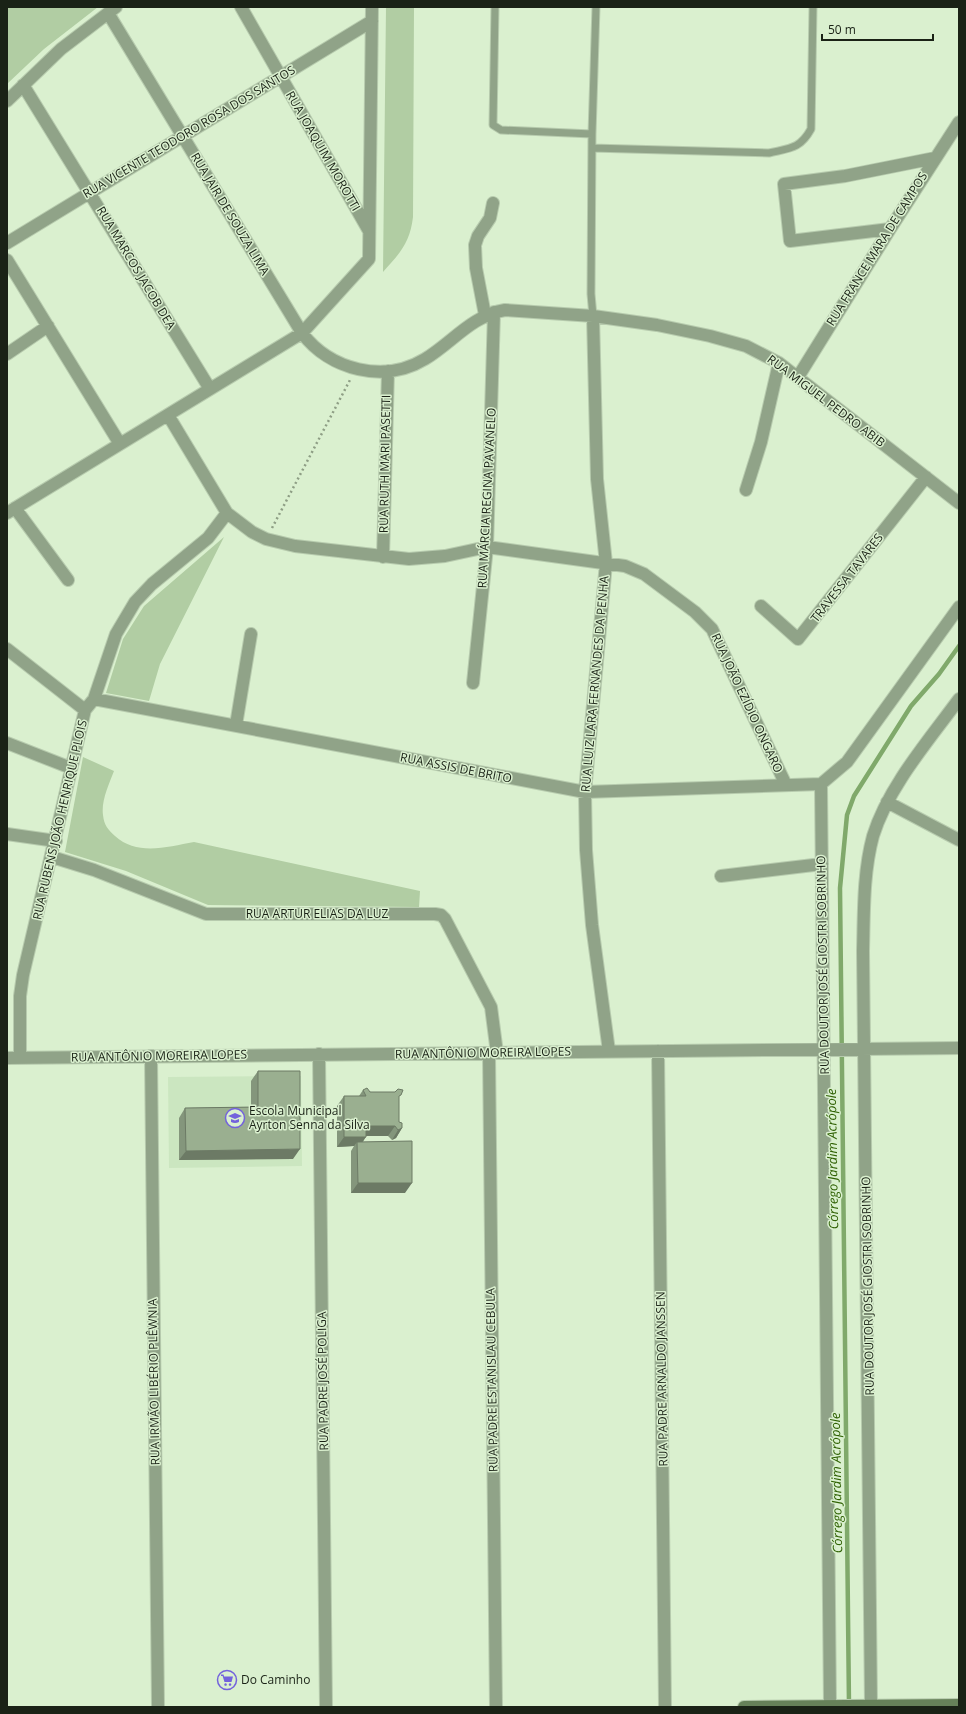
<svg xmlns="http://www.w3.org/2000/svg" width="966" height="1714" viewBox="0 0 966 1714" font-family="'Open Sans',sans-serif">
<style>
.built{fill:#cbe6c0}
.green{fill:#b1cda3}
.lines{fill:none;stroke-linecap:round;stroke-linejoin:round}
.stream{stroke:#80a96b;stroke-width:4.5}
.lane-casing{stroke:#b7cbae;stroke-width:9}
.street-casing{stroke:#b7cbae;stroke-width:14}
.secondary-casing{stroke:#b7cbae;stroke-width:14}
.path{stroke:#8e9e85;stroke-width:2.5;stroke-dasharray:2 3;stroke-linecap:butt}
.lane{stroke:#90a388;stroke-width:7}
.street{stroke:#90a388;stroke-width:12}
.secondary{stroke:#668159;stroke-width:12}
.wall{fill:#84967c}
.shaded-wall{fill:#6c7a65}
.building{fill:#9aaf90;stroke:#6c7a65}
.labels{text-anchor:middle;stroke-width:3;stroke-linejoin:round;paint-order:stroke}
.street-label{font-size:12px;fill:#1a2216;stroke:#daf0cf}
.poi-label{font-size:12px;fill:#1a2216;stroke:#daf0cf;text-anchor:start}
.water-label{font-size:13px;font-style:italic;fill:#2f6103;stroke:#daf0cf}
</style>
<rect width="100%" height="100%" fill="#daf0cf"/>
<path class="built" d="M301 1076 302 1166 169 1168 168 1077Z"/>
<path class="green" d="M7 7H98L44 49 7 84Z
M386 7H414L413 217C410 243 400 253 383 272Z
M224 537 160 664 149 701 106 693 123 639 144 606Z
M83 757 114 771C109 784 101 801 103 815 104 825 108 830 115 836 137 856 167 847 194 842L420 891 419 907 208 905 126 871 65 852Z"/>
<g class="lines">
<path class="stream" d="M849 1705 840 888 847 815 854 796 911 706 939 674 959 646"/>
<defs>
<path id="lane" d="M495 7 493 125 501 130 592 134
M592 148 769 153C790 148 800 149 811 129L813 7
M593 316 591 294 592 134 596 7"/>
<path id="street" d="M241 7 369 231
M108 13 302 333C330 370 384 384 425 359 453 342 471 316 505 310L593 316 657 325 710 336 746 346 779 363 959 503
M23 85 210 389
M7 101 61 49 116 7
M890 229 790 241 784 184 845 176 935 158
M7 243 372 21
M7 260 120 444
M485 315 476 268 475 245 478 236 490 218 493 203
M593 316 597 479 606 563 585 792 586 850 592 925 609 1051
M7 354 48 326
M798 377 890 229 959 122
M168 415 227 513 252 532 266 539 295 546 409 559 445 556 487 547 625 566 644 574 695 612 712 629 786 785
M746 490 761 442 779 363
M15 508 68 580
M7 513 302 333 369 259 372 7
M383 557 388 371
M761 606 798 639 926 477
M7 649 85 710
M473 683 487 547 494 312
M94 699 585 792 821 784
M236 725 251 634
M7 743 71 768
M887 802 959 840
M7 834 56 841
M52 857 94 870 206 914H435L441 915 445 919 491 1007 497 1053
M721 876 822 864
M658 1051 665 1707
M489 1053 496 1707
M319 1054 326 1707
M151 1056 158 1707
M7 1058 959 1048
M20 1058V996L23 975 85 710 94 699 116 634 135 602 152 584 208 538 227 513
M830 1706 821 784 847 762 959 607
M871 1706 863 951C864 913 863 873 873 836 888 787 929 740 959 699"/>
<path id="secondary" d="M744 1707 959 1705"/>
</defs>
<use href="#lane" class="lane-casing"/>
<use href="#street" class="street-casing"/>
<use href="#secondary" class="secondary-casing"/>
<path class="path" d="M272 528 350 380"/>
<use href="#lane" class="lane"/>
<use href="#street" class="street"/>
<use href="#secondary" class="secondary"/>
</g>
<path class="wall" d="M258 1071 293 1159 179 1160V1118L185 1108 251 1107V1081Z
M363 1090 399 1099V1122L402 1128 396 1138 392 1140 388 1136H366L363 1142 405 1193H351V1151L354 1146 337 1147V1106L344 1096H359Z"/>
<path class="shaded-wall" d="M370 1126H395L388 1136H363L366 1137 359 1146 357 1142 354 1146 337 1147 344 1137 366 1130Z
M402 1128 396 1138 392 1140 398 1130Z
M300 1149 293 1159 179 1160 186 1151Z
M358 1183H412L405 1193H351Z"/>
<path class="building" d="M258 1071H300V1149L186 1151 185 1108 258 1107Z
M367 1088 370 1092H395L398 1089 403 1090 401 1095 399 1096V1122L402 1123V1128L398 1130 395 1126H370L366 1130V1137H344V1096H366L363 1090Z
M412 1141V1183H358L357 1142Z"/>
<defs>
<symbol id="school-ring" viewBox="-11 -11 22 22"><circle r="9.5" fill="#daf0cf" stroke="#7362dc" stroke-width="1.5"/><path d="M0-5L7-2L0 1L-7-2ZM-4 1L0 2.5L4 1V4Q0 6-4 4Z" fill="#7362dc"/></symbol>
<symbol id="supermarket-ring" viewBox="-11 -11 22 22"><circle r="9.5" fill="#daf0cf" stroke="#7362dc" stroke-width="1.5"/><path d="M-6-5.5h2.5l.6 2H6L4.5 2H-2.5L-4.4-4H-6ZM-1.5 3.2a1.3 1.3 0 1 0 .1 0ZM3 3.2a1.3 1.3 0 1 0 .1 0Z" fill="#7362dc"/></symbol>
</defs>
<g fill-rule="evenodd">
<use href="#school-ring" x="224" y="1107" width="22" height="22"/>
<use href="#supermarket-ring" x="216" y="1669" width="22" height="22"/>
</g>
<g class="labels">
<g class="street-label">
<text transform="translate(189 132) rotate(-31)" y="4">RUA VICENTE TEODORO ROSA DOS SANTOS</text>
<text transform="translate(323 151) rotate(60)" y="4">RUA JOAQUIM MOROTTI</text>
<text transform="translate(230 214) rotate(59)" y="4">RUA JAIR DE SOUZA LIMA</text>
<text transform="translate(877 249) rotate(-58)" y="4">RUA FRANCE MARA DE CAMPOS</text>
<text transform="translate(136 268) rotate(59)" y="4">RUA MARCOS JACOB DEA</text>
<text transform="translate(826 401) rotate(37)" y="4">RUA MIGUEL PEDRO ABIB</text>
<text transform="translate(385 464) rotate(-89)" y="4">RUA RUTH MARI PASETTI</text>
<text transform="translate(487 498) rotate(-87)" y="4">RUA MÁRCIA REGINA PAVANELO</text>
<text transform="translate(847 578) rotate(-52)" y="4">TRAVESSA TAVARES</text>
<text transform="translate(595 684) rotate(-85)" y="4">RUA LUIZ LARA FERNANDES DA PENHA</text>
<text transform="translate(747 703) rotate(65)" y="4">RUA JOÃO EZÍDIO ONGARO</text>
<text transform="translate(456 768) rotate(11)" y="4">RUA ASSIS DE BRITO</text>
<text transform="translate(60 820) rotate(-77)" y="4">RUA RUBENS JOÃO HENRIQUE PLOIS</text>
<text x="317" y="918">RUA ARTUR ELIAS DA LUZ</text>
<text transform="translate(823 965) rotate(-91)" y="4">RUA DOUTOR JOSÉ GIOSTRI SOBRINHO</text>
<text transform="translate(483 1053) rotate(-1)" y="4">RUA ANTÔNIO MOREIRA LOPES</text>
<text transform="translate(159 1056) rotate(-1)" y="4">RUA ANTÔNIO MOREIRA LOPES</text>
<text transform="translate(868 1286) rotate(-91)" y="4">RUA DOUTOR JOSÉ GIOSTRI SOBRINHO</text>
<text transform="translate(662 1379) rotate(-91)" y="4">RUA PADRE ARNALDO JANSSEN</text>
<text transform="translate(492 1380) rotate(-91)" y="4">RUA PADRE ESTANISLAU CEBULA</text>
<text transform="translate(323 1381) rotate(-91)" y="4">RUA PADRE JOSÉ POLIGA</text>
<text transform="translate(154 1382) rotate(-91)" y="4">RUA IRMÃO LIBÉRIO PLÊWNIA</text>
</g>
<g class="poi-label">
<text x="249" y="1115">Escola Municipal<tspan x="249" dy="14">Ayrton Senna da Silva</tspan></text>
<text x="241" y="1684">Do Caminho</text>
</g>
<g class="water-label">
<text transform="translate(832 1159) rotate(-91)" y="5">Córrego Jardim Acrópole</text>
<text transform="translate(836 1483) rotate(-91)" y="5">Córrego Jardim Acrópole</text>
</g>
</g>
<rect width="966" height="1714" fill="none" stroke="#1a2216" stroke-width="16"/>
<path d="M822 34v6h111v-6" fill="none" stroke="#1a2216" stroke-width="2"/>
<text x="828" y="34" font-size="12" fill="#1a2216" stroke="#daf0cf" stroke-width="3" paint-order="stroke">50 m</text>
</svg>
